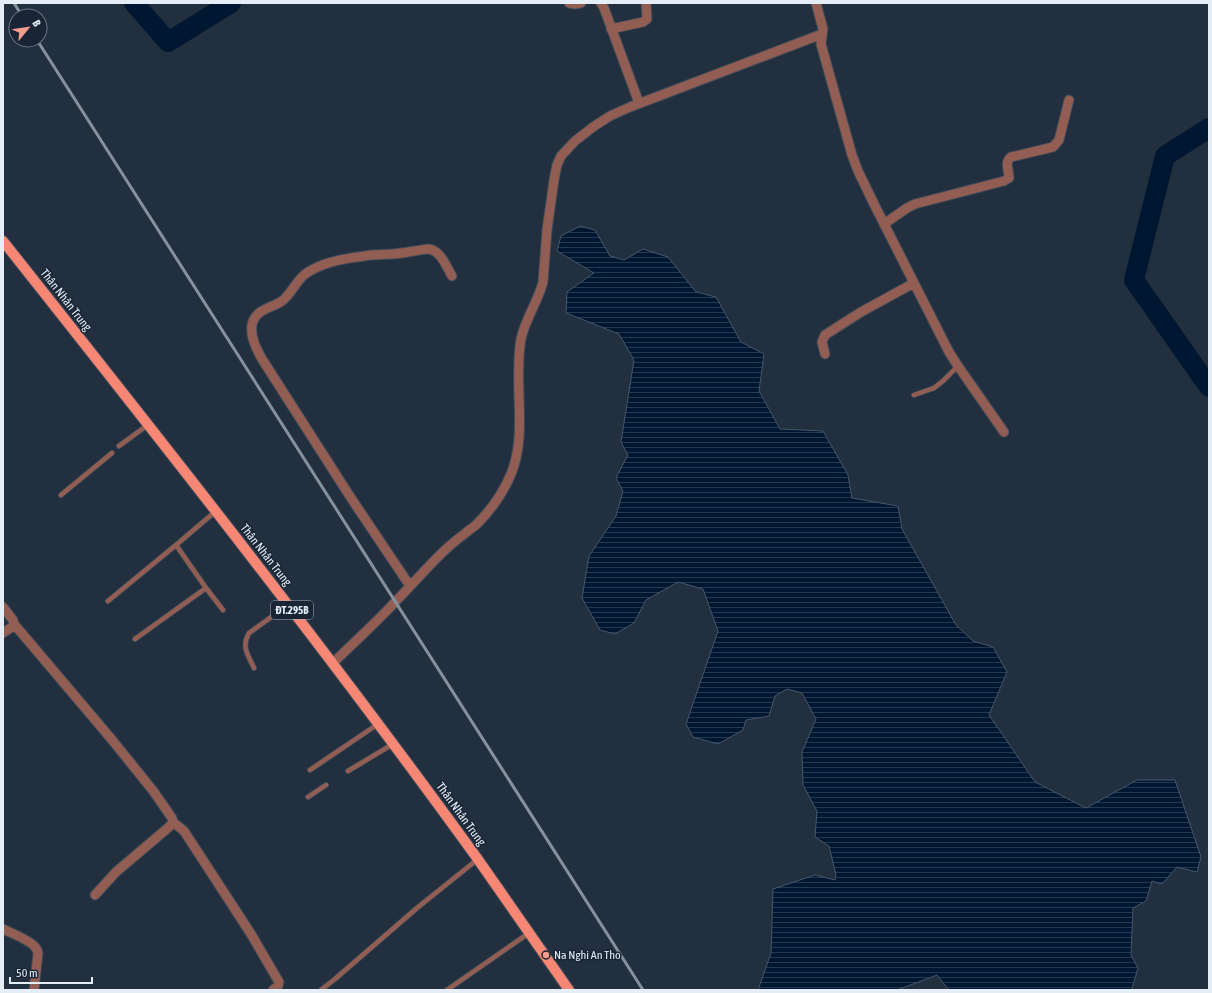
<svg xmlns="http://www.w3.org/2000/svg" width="1212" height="993" viewBox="0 0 1212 993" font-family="'Asap Condensed',sans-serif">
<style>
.water{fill:url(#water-rules);stroke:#45576c}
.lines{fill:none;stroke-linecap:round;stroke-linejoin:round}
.river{stroke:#001731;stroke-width:20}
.lane-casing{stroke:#3d4a58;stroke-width:6}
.street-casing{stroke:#3d4a58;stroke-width:11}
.primary-casing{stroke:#3d4a58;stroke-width:12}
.lane{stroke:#925d52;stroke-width:4.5}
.street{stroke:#925d52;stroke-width:9}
.primary{stroke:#f58774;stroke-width:10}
.rail{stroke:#87919d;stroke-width:3}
.poi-dot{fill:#f49d8d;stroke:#192534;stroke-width:1.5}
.labels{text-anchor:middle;stroke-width:3;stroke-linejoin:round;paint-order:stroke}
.shield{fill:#192534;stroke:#a8b1bc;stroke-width:1}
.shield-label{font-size:11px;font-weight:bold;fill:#e5edf7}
.street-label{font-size:12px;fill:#e5edf7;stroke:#192534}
.poi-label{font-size:12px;fill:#e5edf7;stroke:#192534;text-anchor:start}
</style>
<defs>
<pattern id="water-rules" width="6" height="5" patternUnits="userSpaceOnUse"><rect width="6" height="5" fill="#001731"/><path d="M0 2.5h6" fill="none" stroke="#253950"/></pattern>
</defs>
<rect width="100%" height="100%" fill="#222f3e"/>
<path class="water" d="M580 226 595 230 610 256 624 260 643 249 668 257 696 292 716 297 741 342 764 354 759 391 780 429 823 431 848 475 852 498 898 506 902 529 956 625 973 641 993 647 1007 672 989 715 1035 782 1086 808 1137 780H1175L1201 857 1197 872 1177 867 1162 884 1152 881 1146 901 1133 908 1131 955 1138 968 1132 988 1133 990H949L937 975 897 990H758L771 953 773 889 815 875 835 880 836 875 829 846 815 837 817 811 803 785 802 752 816 719 802 693 787 689 775 696 769 716 746 720 743 730 718 744 693 737 686 724 718 631 703 589 678 582 646 600 634 623 615 634 600 630 582 598 589 556 616 516 623 491 616 478 628 455 621 442 634 360 619 334 566 313 567 292 594 273 557 251 561 236Z"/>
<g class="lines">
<path class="river" d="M134 3 168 42 231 3
M1209 128 1165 156 1134 280 1209 387"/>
<defs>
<path id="lane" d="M914 395 934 388 943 381 958 366
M119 446 149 424
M61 495 112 453
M176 545 206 588 223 610
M108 601 176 545 216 511
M135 639 206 588
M254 668C248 655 241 647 249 633L288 605
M310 770 378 724
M348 771 393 744
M308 797 326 785
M321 990 335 979 417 908 478 859
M447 990 529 933"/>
<path id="street" d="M569 3 575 4 581 3
M601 3 604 8 639 103
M816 3 823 29 821 44 852 155 858 171 875 206 949 352 958 366 1004 432
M611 29 643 22 647 19 646 3
M884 224 907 208 915 204 1004 181 1009 178C1009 169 1004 163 1011 157L1053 147 1059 140 1069 100
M825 354 822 342 825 335 861 312 914 283
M410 586 351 498 262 359C255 347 245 326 258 314 264 308 275 306 282 301 291 294 295 283 304 275 319 263 346 258 365 256 374 254 383 255 393 254 405 253 417 250 429 249 441 251 446 266 452 276
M3 607 13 620 14 624 12 627 3 633
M14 624 113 741 154 792 172 818 173 822 169 827 116 872 95 895
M333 663C354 642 376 623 396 601 412 585 427 567 444 551 454 541 466 533 477 524 491 510 503 493 511 474 528 434 513 382 521 339 525 319 538 302 543 282L547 230 554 180 557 165 561 156 575 141 593 127 610 116 630 107 822 34
M173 822 184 831 251 934 279 982 278 986 273 990
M3 929C11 933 30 940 35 947 37 949 37 950 38 953L34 990"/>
<path id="primary" d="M3 241C164 444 325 648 477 858 508 902 538 946 569 990"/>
</defs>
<use href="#lane" class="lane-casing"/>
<use href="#street" class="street-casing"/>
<use href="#primary" class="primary-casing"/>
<use href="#lane" class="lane"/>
<use href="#street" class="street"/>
<use href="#primary" class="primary"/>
<path class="rail" d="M14 3 22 16
M37 40 643 990"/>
</g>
<circle class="poi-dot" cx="546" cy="955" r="4"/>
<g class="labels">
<rect class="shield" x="271" y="601" width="42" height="18" rx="3"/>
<g class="shield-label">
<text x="292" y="614">ĐT.295B</text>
</g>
<g class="street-label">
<text transform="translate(66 300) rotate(52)" y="4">Thân Nhân Trung</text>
<text transform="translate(266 555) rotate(52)" y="4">Thân Nhân Trung</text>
<text transform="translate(461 814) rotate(54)" y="4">Thân Nhân Trung</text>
</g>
<g class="poi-label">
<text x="554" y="959">Na Nghi An Tho</text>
</g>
</g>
<rect width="1212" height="993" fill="none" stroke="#e5edf7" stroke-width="8"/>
<g transform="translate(28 28) rotate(61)"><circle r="19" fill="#192534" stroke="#6b7582"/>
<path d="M0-3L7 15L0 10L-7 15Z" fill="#f49d8d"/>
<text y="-6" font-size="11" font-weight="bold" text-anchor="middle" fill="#e5edf7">B</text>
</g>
<path d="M10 977v6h82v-6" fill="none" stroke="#e5edf7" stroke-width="2"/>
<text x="16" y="977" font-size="12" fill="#e5edf7" stroke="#192534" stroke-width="3" paint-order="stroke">50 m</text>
</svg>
